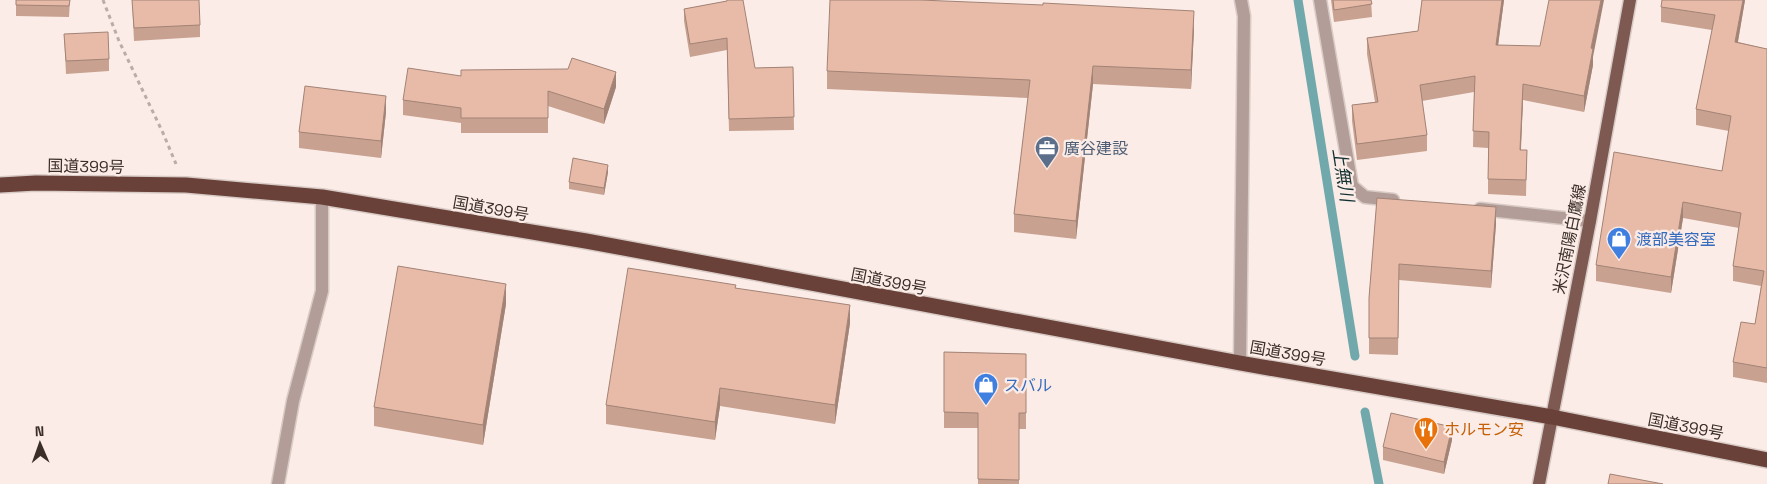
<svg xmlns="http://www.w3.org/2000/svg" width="1767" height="484" viewBox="0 0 1767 484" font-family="'Space Grotesk','Noto Sans JP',sans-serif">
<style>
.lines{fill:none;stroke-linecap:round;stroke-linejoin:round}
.stream{stroke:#71a8ab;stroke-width:9}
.lane-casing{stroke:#d8cac5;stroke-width:15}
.primary-casing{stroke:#d8cac5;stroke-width:15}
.highway-casing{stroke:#d8cac5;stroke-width:18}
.path{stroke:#bbaca7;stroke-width:3;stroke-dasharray:4 4;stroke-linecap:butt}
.lane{stroke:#b29d98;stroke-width:12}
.primary{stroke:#7d5951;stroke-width:12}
.highway{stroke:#694139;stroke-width:15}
.wall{fill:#c8a190}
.shaded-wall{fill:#a28376}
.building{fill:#e8bba8;stroke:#a28376}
.labels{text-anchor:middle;stroke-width:4.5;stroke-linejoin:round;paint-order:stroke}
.service-label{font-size:16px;fill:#4e5e75;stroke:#fbece7;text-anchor:start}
.street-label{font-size:16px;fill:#3b2e29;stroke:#fbece7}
.shop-label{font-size:16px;fill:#366cbe;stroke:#fbece7;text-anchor:start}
.food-label{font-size:16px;fill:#c56008;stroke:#fbece7;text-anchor:start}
.water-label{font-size:18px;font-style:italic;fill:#112f30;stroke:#fbece7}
</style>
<rect width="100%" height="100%" fill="#fbece7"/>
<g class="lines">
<path class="stream" d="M1298 0 1355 356
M1365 412 1379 484"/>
<defs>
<path id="lane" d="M1320 0 1352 186 1365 197 1393 200
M1480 209 1590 221
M1240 363 1244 16 1241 0
M278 484 293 401 322 291V197"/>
<path id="primary" d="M1539 484 1590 221 1630 0"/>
<path id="highway" d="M0 185 36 183 186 185 322 197 586 241 1240 363 1552 417 1767 460"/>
</defs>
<use href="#lane" class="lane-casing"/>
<use href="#primary" class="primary-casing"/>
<use href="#highway" class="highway-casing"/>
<path class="path" d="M103 0 119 41 163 133 176 164"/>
<use href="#lane" class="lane"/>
<use href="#primary" class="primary"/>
<use href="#highway" class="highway"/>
</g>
<path class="wall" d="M16 0H70L69 17 16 16Z
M132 0 200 25V37L134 41Z
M1331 0H1371L1372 17 1334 22Z
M1422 0H1504L1498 45 1593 57V65L1584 112 1523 100 1521 150H1527L1526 196 1488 194V148L1473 147 1474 92 1422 101 1427 135V151L1357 160 1352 121V105L1375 102 1367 54V38L1418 31Z
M1745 0 1738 42 1767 49V383L1733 377V362L1755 324 1761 286 1733 281V266L1739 228 1683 218 1671 293 1596 281V265L1722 171 1729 131 1696 125V109L1712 30 1661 22V7Z
M727 1 755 68 793 67 794 130 729 131 727 50 690 57 684 21V9Z
M1194 29 1191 89 1093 84 1076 239 1014 232V214L1028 98 827 89V71Z
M64 34 109 59V71L66 74Z
M461 76 616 87 604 124 548 106V133H461V123L403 115V100Z
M386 112 381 158 299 148V132Z
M608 172 604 195 569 189V182Z
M1377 198 1496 224 1491 288 1399 280 1398 355 1369 354V298Z
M736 288 850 323 835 424 720 406 715 440 606 424V405Z
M506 304 483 445 374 426V407Z
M944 352 1026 354V429H1019V484H978V428H944Z
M1452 440 1444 474 1383 460V447Z"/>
<path class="shaded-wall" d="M1502 0H1504L1496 61V45Z
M1601 0H1604L1593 57V65L1584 112V96L1591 48Z
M1743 0H1745L1735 58V42Z
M1194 11V29L1191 89V70Z
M1093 66V84L1076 239V221Z
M616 72V87L604 124V109Z
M1523 84V100L1520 166V150Z
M386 96V112L381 158V141Z
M608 165V172L604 195V188Z
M1683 202V218L1671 293V277Z
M1496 207V224L1491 288V271Z
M506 284V304L483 445V425Z
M850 305V323L835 424V405Z
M720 388V406L715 440V422Z
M1452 427V440L1444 474V462Z"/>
<path class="building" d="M16 0H70L69 6 16 5Z
M132 0H199L200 25 134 28Z
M727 0H743L755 68 793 67 794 117 729 119 727 38 690 44 684 9 727 1Z
M830 0H920L1043 5V3L1194 11 1191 70 1093 66 1076 221 1014 214 1030 80 827 71Z
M1333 0H1371L1372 4 1334 10Z
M1422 0H1502L1496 45 1540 46 1549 0H1601L1591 48 1593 49 1584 96 1523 84 1520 150H1527L1526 180 1488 179 1489 132 1473 131 1475 76 1420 85 1427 135 1357 144 1352 105 1378 102 1367 38 1418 31Z
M1662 0H1743L1735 42 1767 49V368L1733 362 1741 322 1755 324 1764 271 1733 266 1741 213 1683 202 1671 277 1596 265 1614 152 1722 171 1731 116 1696 109 1715 15 1661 7Z
M108 32 109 59 66 61 64 34Z
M572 58 616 72 604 109 548 91V118H461V108L403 100 408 68 461 76V70L568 69Z
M305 86 386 96 381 141 299 132Z
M573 158 608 165 604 188 569 182Z
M1377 198 1496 207 1491 271 1399 264 1398 338H1369V298Z
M398 266 506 284 483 425 374 407Z
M628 268 736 285 735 288 850 305 835 405 720 388 715 422 606 405Z
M944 352 1026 354V413H1019V480L978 479V413L944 412Z
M1391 413 1452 427 1444 462 1383 447Z
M1610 474 1663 484H1608Z"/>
<defs>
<symbol id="office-pin" viewBox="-11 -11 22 30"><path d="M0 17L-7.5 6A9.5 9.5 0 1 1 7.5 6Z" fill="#5c6f8a" stroke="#fbece7"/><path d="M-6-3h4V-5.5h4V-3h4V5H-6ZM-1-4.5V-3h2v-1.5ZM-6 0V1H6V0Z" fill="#fff"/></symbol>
<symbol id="shop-pin" viewBox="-11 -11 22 30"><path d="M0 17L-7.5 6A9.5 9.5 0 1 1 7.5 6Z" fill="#3f7fe0" stroke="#fbece7"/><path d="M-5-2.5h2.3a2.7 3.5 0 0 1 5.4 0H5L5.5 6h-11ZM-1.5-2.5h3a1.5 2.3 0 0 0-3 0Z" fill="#fff"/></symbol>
<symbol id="restaurant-pin" viewBox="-11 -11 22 30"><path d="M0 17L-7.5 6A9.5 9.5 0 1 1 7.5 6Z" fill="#e8710a" stroke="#fbece7"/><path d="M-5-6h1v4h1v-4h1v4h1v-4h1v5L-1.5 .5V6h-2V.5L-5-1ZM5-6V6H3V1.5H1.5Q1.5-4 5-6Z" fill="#fff"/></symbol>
</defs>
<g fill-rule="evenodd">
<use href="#office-pin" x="1033" y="134" width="28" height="38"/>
<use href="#shop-pin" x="1605" y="225" width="28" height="38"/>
<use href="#shop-pin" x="972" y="371" width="28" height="38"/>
<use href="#restaurant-pin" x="1412" y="415" width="28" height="38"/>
</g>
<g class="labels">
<g class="service-label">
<text x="1064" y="154">廣谷建設</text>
</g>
<g class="street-label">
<text transform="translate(86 166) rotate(1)" y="6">国道399号</text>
<text transform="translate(491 208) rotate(10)" y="6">国道399号</text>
<text transform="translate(1569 239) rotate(-79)" y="6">米沢南陽白鷹線</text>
<text transform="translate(889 281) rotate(11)" y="6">国道399号</text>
<text transform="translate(1288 353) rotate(10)" y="6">国道399号</text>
<text transform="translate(1686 426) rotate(11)" y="6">国道399号</text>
</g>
<g class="shop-label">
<text x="1636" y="245">渡部美容室</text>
<text x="1004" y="391">スバル</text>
</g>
<g class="food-label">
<text x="1444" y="435">ホルモン安</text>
</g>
<g class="water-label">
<text transform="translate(1343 175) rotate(81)" y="6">上無川</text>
</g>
</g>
<g transform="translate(40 444) rotate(358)" stroke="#fbece7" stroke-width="4" paint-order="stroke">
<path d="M0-4L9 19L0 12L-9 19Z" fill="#3b2e29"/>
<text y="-8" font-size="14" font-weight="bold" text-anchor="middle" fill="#3b2e29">N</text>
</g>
</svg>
